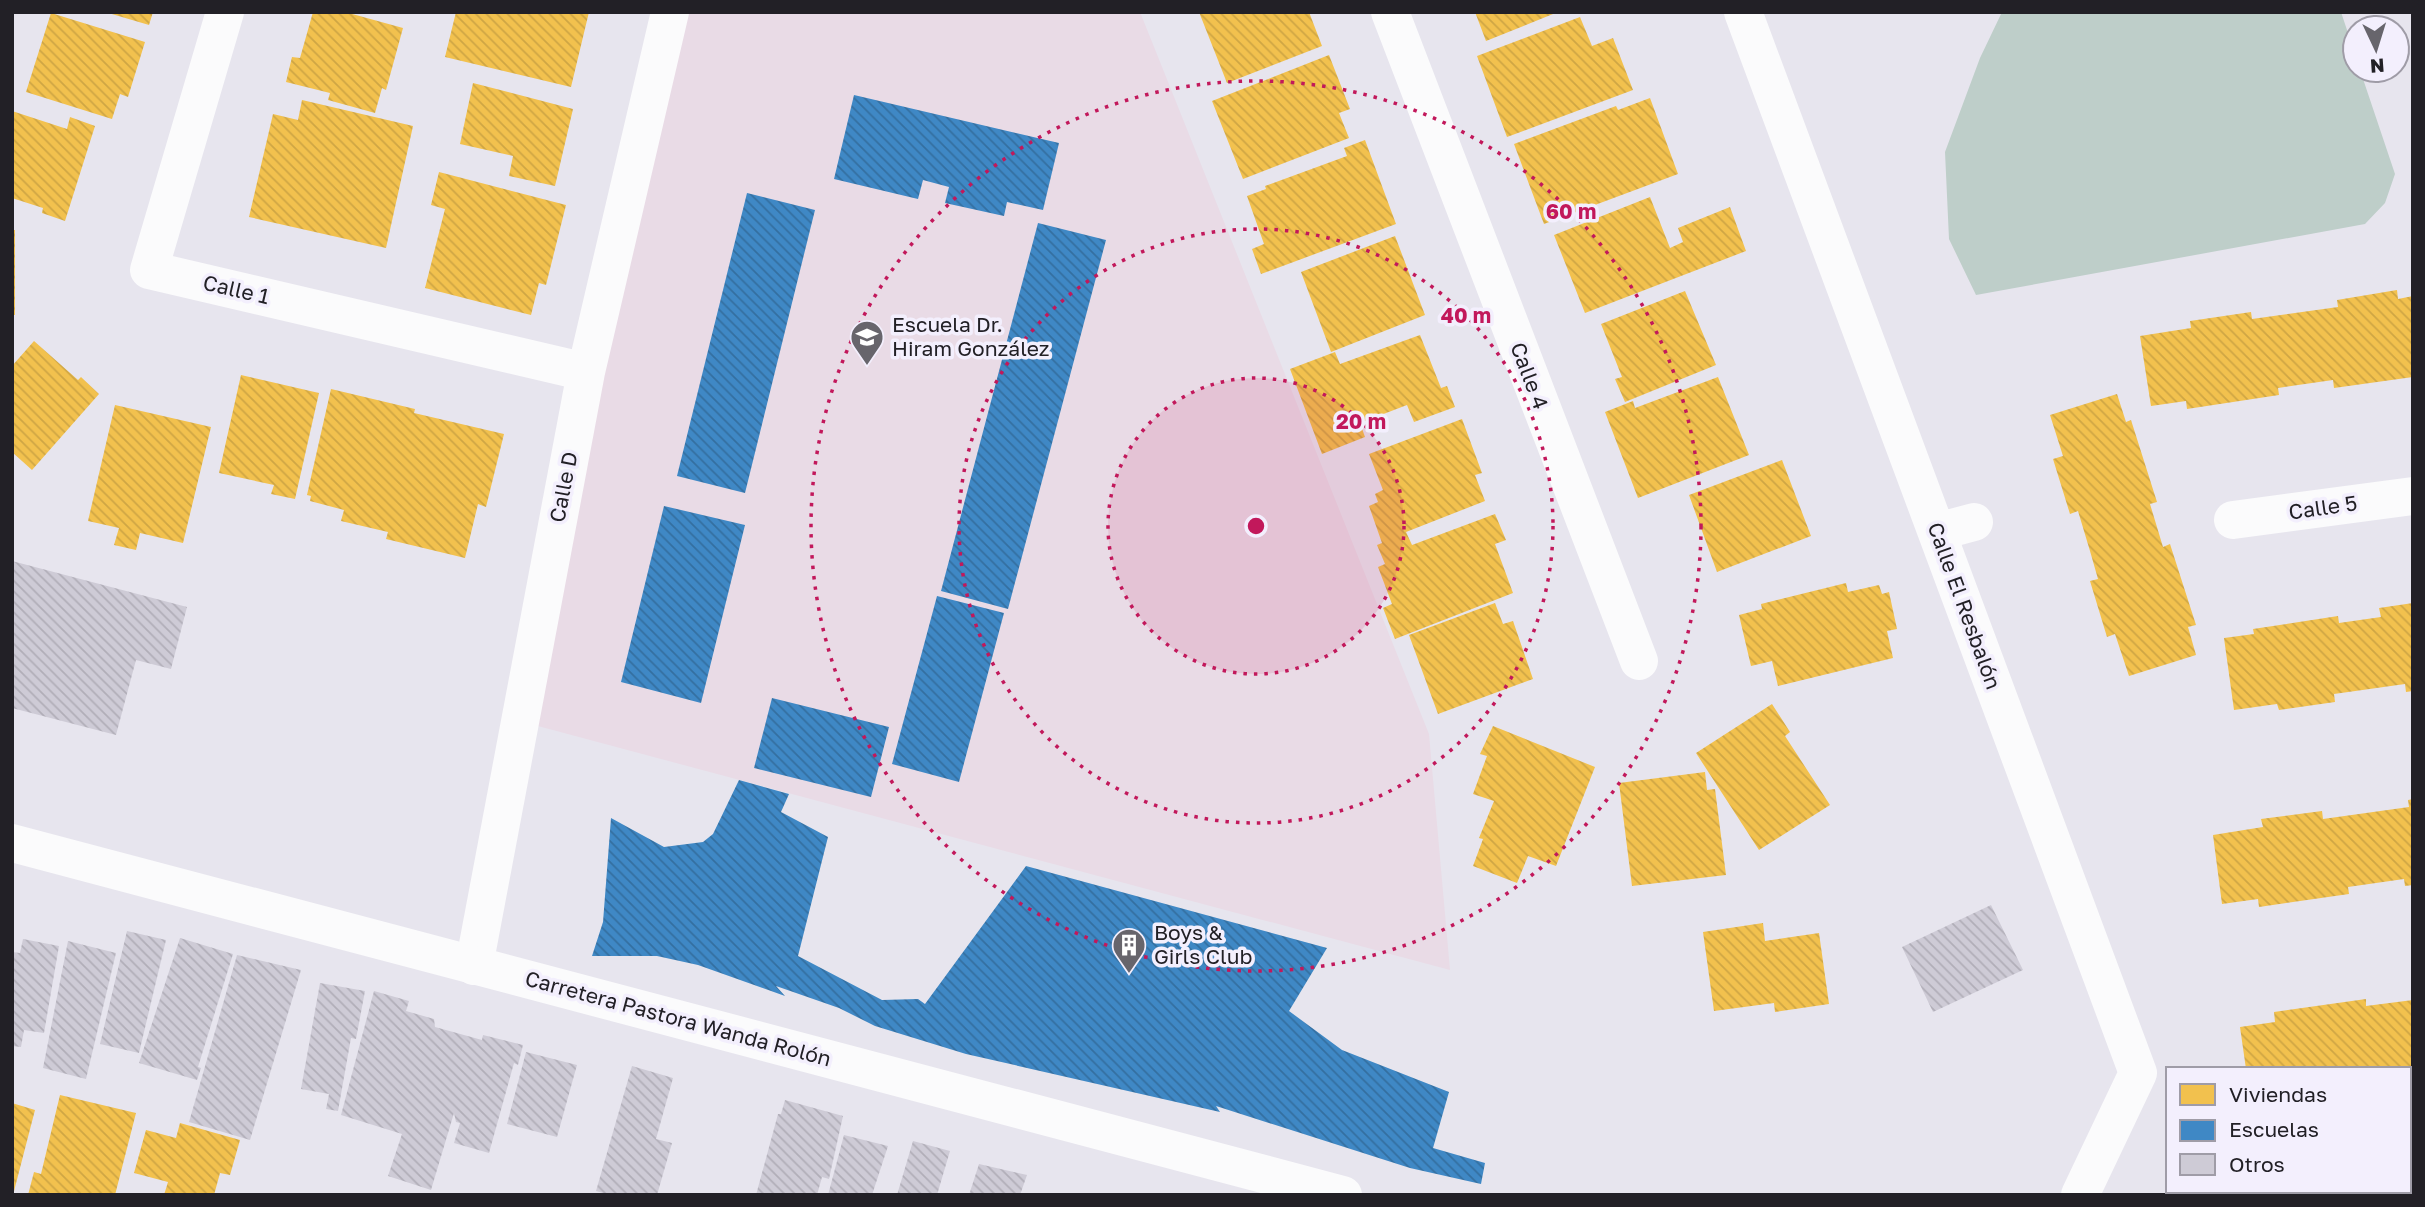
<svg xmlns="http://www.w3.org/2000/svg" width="2425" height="1207" viewBox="0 0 2425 1207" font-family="'Golos Text',sans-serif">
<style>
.education{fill:#e9dbe6}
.garden{fill:#becec9}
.homes{fill:url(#homes-back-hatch)}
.schools{fill:url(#schools-back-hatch)}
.building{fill:url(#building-back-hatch)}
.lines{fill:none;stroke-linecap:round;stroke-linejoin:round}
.minor{stroke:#fbfbfc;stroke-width:38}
.tertiary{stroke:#fbfbfc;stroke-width:38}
.ring{fill:none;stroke:#c2185b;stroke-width:3.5;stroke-dasharray:3.5 7}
.labels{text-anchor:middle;stroke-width:7;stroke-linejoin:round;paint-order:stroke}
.street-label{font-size:21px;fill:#222026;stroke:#f3effd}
.poi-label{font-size:21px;fill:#222026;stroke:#f3effd;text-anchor:start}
.centre{fill:#c2185b;stroke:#f3effd;stroke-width:3.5}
.ring-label{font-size:21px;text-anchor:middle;font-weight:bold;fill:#c2185b;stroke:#f3effd;stroke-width:7;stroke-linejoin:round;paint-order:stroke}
</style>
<defs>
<pattern id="homes-back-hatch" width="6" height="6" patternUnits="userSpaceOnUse" patternTransform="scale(1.75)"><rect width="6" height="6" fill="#f2c14e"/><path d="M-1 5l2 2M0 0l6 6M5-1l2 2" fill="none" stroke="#cfa644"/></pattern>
<pattern id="schools-back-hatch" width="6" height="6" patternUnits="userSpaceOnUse" patternTransform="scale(1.75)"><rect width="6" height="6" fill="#3f88c5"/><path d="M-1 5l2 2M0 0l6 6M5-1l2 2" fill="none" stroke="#346fa0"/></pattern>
<pattern id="building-back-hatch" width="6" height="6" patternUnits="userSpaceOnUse" patternTransform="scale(1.75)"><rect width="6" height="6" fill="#cecbd6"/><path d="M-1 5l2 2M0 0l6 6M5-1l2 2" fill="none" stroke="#b1aeb8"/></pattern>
</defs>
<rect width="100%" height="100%" fill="#e7e5ee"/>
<path class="education" d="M662 12H1140L1429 734 1450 970 504 717Z"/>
<path class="garden" d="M2002 12H2341L2355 54V70H2360L2395 174 2385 203 2365 224 1976 295 1949 239 1945 152 1980 58Z"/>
<path class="homes" d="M105 12H153L149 25Z
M313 12H345L403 28 386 90 382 88 375 113 328 100 330 93 286 82 292 57 300 58Z
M456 12H589L571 87 445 57Z
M1199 12H1309L1322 46 1227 83Z
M1475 12H1558L1486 41Z
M51 13 145 42 128 97 120 94 112 119 26 92Z
M1580 17 1592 46 1613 38 1633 90 1507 137 1477 56Z
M1329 55 1350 109 1339 113 1349 138 1243 179 1212 101Z
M473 83 573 109 555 186 509 176 513 156 460 144Z
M1650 98 1678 174 1544 224 1514 144 1616 106 1618 110Z
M302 100 413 126 386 248 249 217 273 114 298 120Z
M12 111 67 129 70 117 95 126 65 221 42 213 43 208 12 198Z
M1365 140 1396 224 1261 274 1252 249 1264 244 1247 196 1266 189 1265 186 1347 156 1344 148Z
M439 172 566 205 546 285 539 283 531 315 425 288 445 209 431 205Z
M1650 197 1670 248 1683 242 1678 228 1730 207 1746 251 1585 313 1554 235Z
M12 230H15V315H12Z
M1395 236 1425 315 1331 352 1301 272Z
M2397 290 2398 299 2413 296V377L2334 388 2333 380 2298 385 2278 388 2279 395 2187 409 2186 401 2151 406 2140 336 2191 328 2190 321 2251 312 2252 319 2338 307 2337 300Z
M1685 291 1716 365 1625 402 1615 379 1622 377 1601 324Z
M1420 335 1441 388 1447 386 1455 407 1414 422 1407 405 1360 423 1365 437 1322 454 1290 369 1335 352 1340 364Z
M34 341 78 380 81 377 99 394 32 470 12 452V366Z
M241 375 319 393 295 499 271 494 274 485 219 473Z
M1718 377 1749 455 1638 498 1605 412 1633 401 1635 408Z
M331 389 415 409 414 413 504 434 486 507 478 504 465 558 386 539 388 532 341 521 344 510 310 501 311 496 307 495Z
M2117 394 2126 422 2131 420 2157 502 2150 504 2163 547 2170 544 2196 625 2188 627 2196 655 2129 676 2115 634 2107 637 2090 581 2098 579 2090 551 2078 511 2070 514 2053 459 2063 456 2050 415Z
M115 405 211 427 183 543 140 533 136 550 114 545 119 528 88 521Z
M1462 419 1482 473 1475 475 1485 501 1406 532 1412 545 1495 514 1506 540 1495 544 1513 593 1395 639 1383 608 1392 604 1378 567 1385 564 1377 545 1382 543 1369 506 1378 502 1375 494 1383 490 1369 454Z
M1782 460 1811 536 1717 572 1689 495Z
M1846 583 1848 592 1879 585 1882 594 1889 592 1897 629 1887 631 1893 658 1778 686 1772 661 1751 666 1739 615 1762 609 1761 604Z
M1495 603 1503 624 1513 621 1533 679 1438 714 1409 635Z
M2413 603V691L2406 692 2405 684 2334 694 2335 702 2279 710 2277 704 2234 710 2224 638 2254 634 2253 629 2338 616 2339 623 2381 617 2379 608Z
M1772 704 1790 732 1785 736 1830 805 1759 850 1696 753Z
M1493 726 1595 767 1556 866 1528 856 1517 883 1473 866 1483 839 1479 838 1494 801 1473 794 1487 756 1480 754Z
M1705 772 1707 790 1715 789 1726 875 1632 886 1619 783Z
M2413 799V885L2405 886 2404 879 2348 887 2349 894 2259 907 2258 899 2222 904 2213 835 2263 827 2261 819 2322 811 2323 819 2409 807 2408 800Z
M1763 923 1765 941 1819 933 1829 1004 1775 1012 1774 1003 1714 1011 1703 932Z
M2366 999V1006L2413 1000V1072H2409V1069H2246L2240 1027 2275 1022 2274 1012Z
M60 1095 136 1113 115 1195H28L34 1172 41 1174Z
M12 1103 35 1110 13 1195H12Z
M180 1123 240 1140 230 1175 220 1173 214 1195H164L168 1182 134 1173 146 1130 176 1138Z"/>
<path class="schools" d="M854 95 1059 143 1043 210 1007 202 1004 216 945 203 949 187 923 180 918 199 834 179Z
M747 193 815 210 745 493 677 476Z
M1038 223 1106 240 1008 609 941 591Z
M664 506 745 525 701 703 621 682Z
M937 596 1004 613 959 782 892 764Z
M772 698 889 727 871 797 754 768Z
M739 780 789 794 781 812 828 837 798 956 882 1000 918 999 925 1004 1026 866 1327 948 1289 1011 1342 1050 1449 1092 1433 1148 1485 1163 1481 1184 1410 1168 1216 1106 1220 1112 966 1054 875 1026 839 1008 776 986 785 996 698 965 657 956H592L603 922 611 818 664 847 703 842 713 834Z"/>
<path class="building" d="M12 561 187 607 171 669 136 660 116 735 12 708Z
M1991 905 2023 970 1933 1012 1902 947Z
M127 931 166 940 139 1053 100 1044Z
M180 938 233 954 198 1067 201 1068 197 1080 139 1063Z
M23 939 59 946 44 1033 24 1030 21 1047 12 1046V952L20 953Z
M68 941 116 953 86 1079 43 1068Z
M237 955 301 970 250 1140 189 1122Z
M320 983 365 991 356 1039 351 1038 338 1111 326 1109 329 1094 301 1089Z
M374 991 409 1001 406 1011 434 1019 435 1027 482 1040 483 1035 523 1045 518 1065 514 1063 489 1153 454 1143 460 1123 456 1122 454 1113 431 1190 388 1176 402 1134 341 1115Z
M526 1052 577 1065 557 1137 507 1124Z
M632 1066 673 1078 656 1139 672 1143 657 1195H610L596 1191Z
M785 1100 843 1116 829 1179 822 1177 817 1195H756L778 1114H781Z
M844 1135 888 1146 872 1195H828Z
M913 1141 950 1151 937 1195H897Z
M979 1164 1027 1175 1020 1195H969Z"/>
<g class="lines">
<path class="minor" d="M225 12 149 270 586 372
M1390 12 1639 661
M1743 12 2138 1073 2080 1195
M2233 520 2413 496
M1937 532 1974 522
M474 966 586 372 670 12"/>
<path class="tertiary" d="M12 843 1343 1195"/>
</g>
<circle cx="1256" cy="526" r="148" fill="#c2185b" fill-opacity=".12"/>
<g class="ring">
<circle cx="1256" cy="526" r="148"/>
<circle cx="1256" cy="526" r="297"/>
<circle cx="1256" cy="526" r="445"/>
</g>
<defs>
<symbol id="school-pin" viewBox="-11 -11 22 30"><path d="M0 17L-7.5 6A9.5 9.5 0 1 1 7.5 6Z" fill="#67656c" stroke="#f3effd"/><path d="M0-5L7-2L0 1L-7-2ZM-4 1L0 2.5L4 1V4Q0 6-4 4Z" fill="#fff"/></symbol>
<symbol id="building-pin" viewBox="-11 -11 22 30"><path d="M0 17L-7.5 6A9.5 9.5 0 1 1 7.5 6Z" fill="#67656c" stroke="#f3effd"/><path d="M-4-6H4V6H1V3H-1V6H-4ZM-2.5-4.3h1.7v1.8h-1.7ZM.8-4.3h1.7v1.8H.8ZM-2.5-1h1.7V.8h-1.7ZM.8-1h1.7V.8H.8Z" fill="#fff"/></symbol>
</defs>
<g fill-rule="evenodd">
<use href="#school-pin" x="848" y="318" width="38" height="52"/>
<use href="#building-pin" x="1110" y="926" width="38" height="52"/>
</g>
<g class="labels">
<g class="street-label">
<text transform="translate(236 290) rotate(13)" y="7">Calle 1</text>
<text transform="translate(1529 376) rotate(69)" y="7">Calle 4</text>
<text transform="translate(564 487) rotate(-79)" y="7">Calle D</text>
<text transform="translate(2323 508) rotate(-8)" y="7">Calle 5</text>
<text transform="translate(1964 606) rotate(70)" y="7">Calle El Resbalón</text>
<text transform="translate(678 1019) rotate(15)" y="7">Carretera Pastora Wanda Rolón</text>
</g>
<g class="poi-label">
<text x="892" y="332">Escuela Dr.<tspan x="892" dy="24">Hiram González</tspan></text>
<text x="1154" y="940">Boys &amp;<tspan x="1154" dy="24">Girls Club</tspan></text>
</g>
</g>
<circle cx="1256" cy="526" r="10" class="centre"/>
<g class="ring-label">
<text x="1571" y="219">60 m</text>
<text x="1466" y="323">40 m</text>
<text x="1361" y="429">20 m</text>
</g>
<rect width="2425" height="1207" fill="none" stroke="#222026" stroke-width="28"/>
<rect x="2166" y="1067" width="245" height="126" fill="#f3effd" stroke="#9f9ca7" stroke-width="2"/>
<rect x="2180" y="1084" width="35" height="21" fill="#f2c14e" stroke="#9f9ca7" stroke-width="2"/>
<text x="2229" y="1102" font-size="21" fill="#222026">Viviendas</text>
<rect x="2180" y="1120" width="35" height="21" fill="#3f88c5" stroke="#9f9ca7" stroke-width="2"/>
<text x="2229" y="1137" font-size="21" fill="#222026">Escuelas</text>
<rect x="2180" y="1154" width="35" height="21" fill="#cecbd6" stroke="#9f9ca7" stroke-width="2"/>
<text x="2229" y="1172" font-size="21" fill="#222026">Otros</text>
<g transform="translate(2376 49) rotate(176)"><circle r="33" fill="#f3effd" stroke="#9f9ca7" stroke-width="2"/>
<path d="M0-5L12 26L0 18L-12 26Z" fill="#67656c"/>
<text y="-10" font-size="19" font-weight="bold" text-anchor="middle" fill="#222026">N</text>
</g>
</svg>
